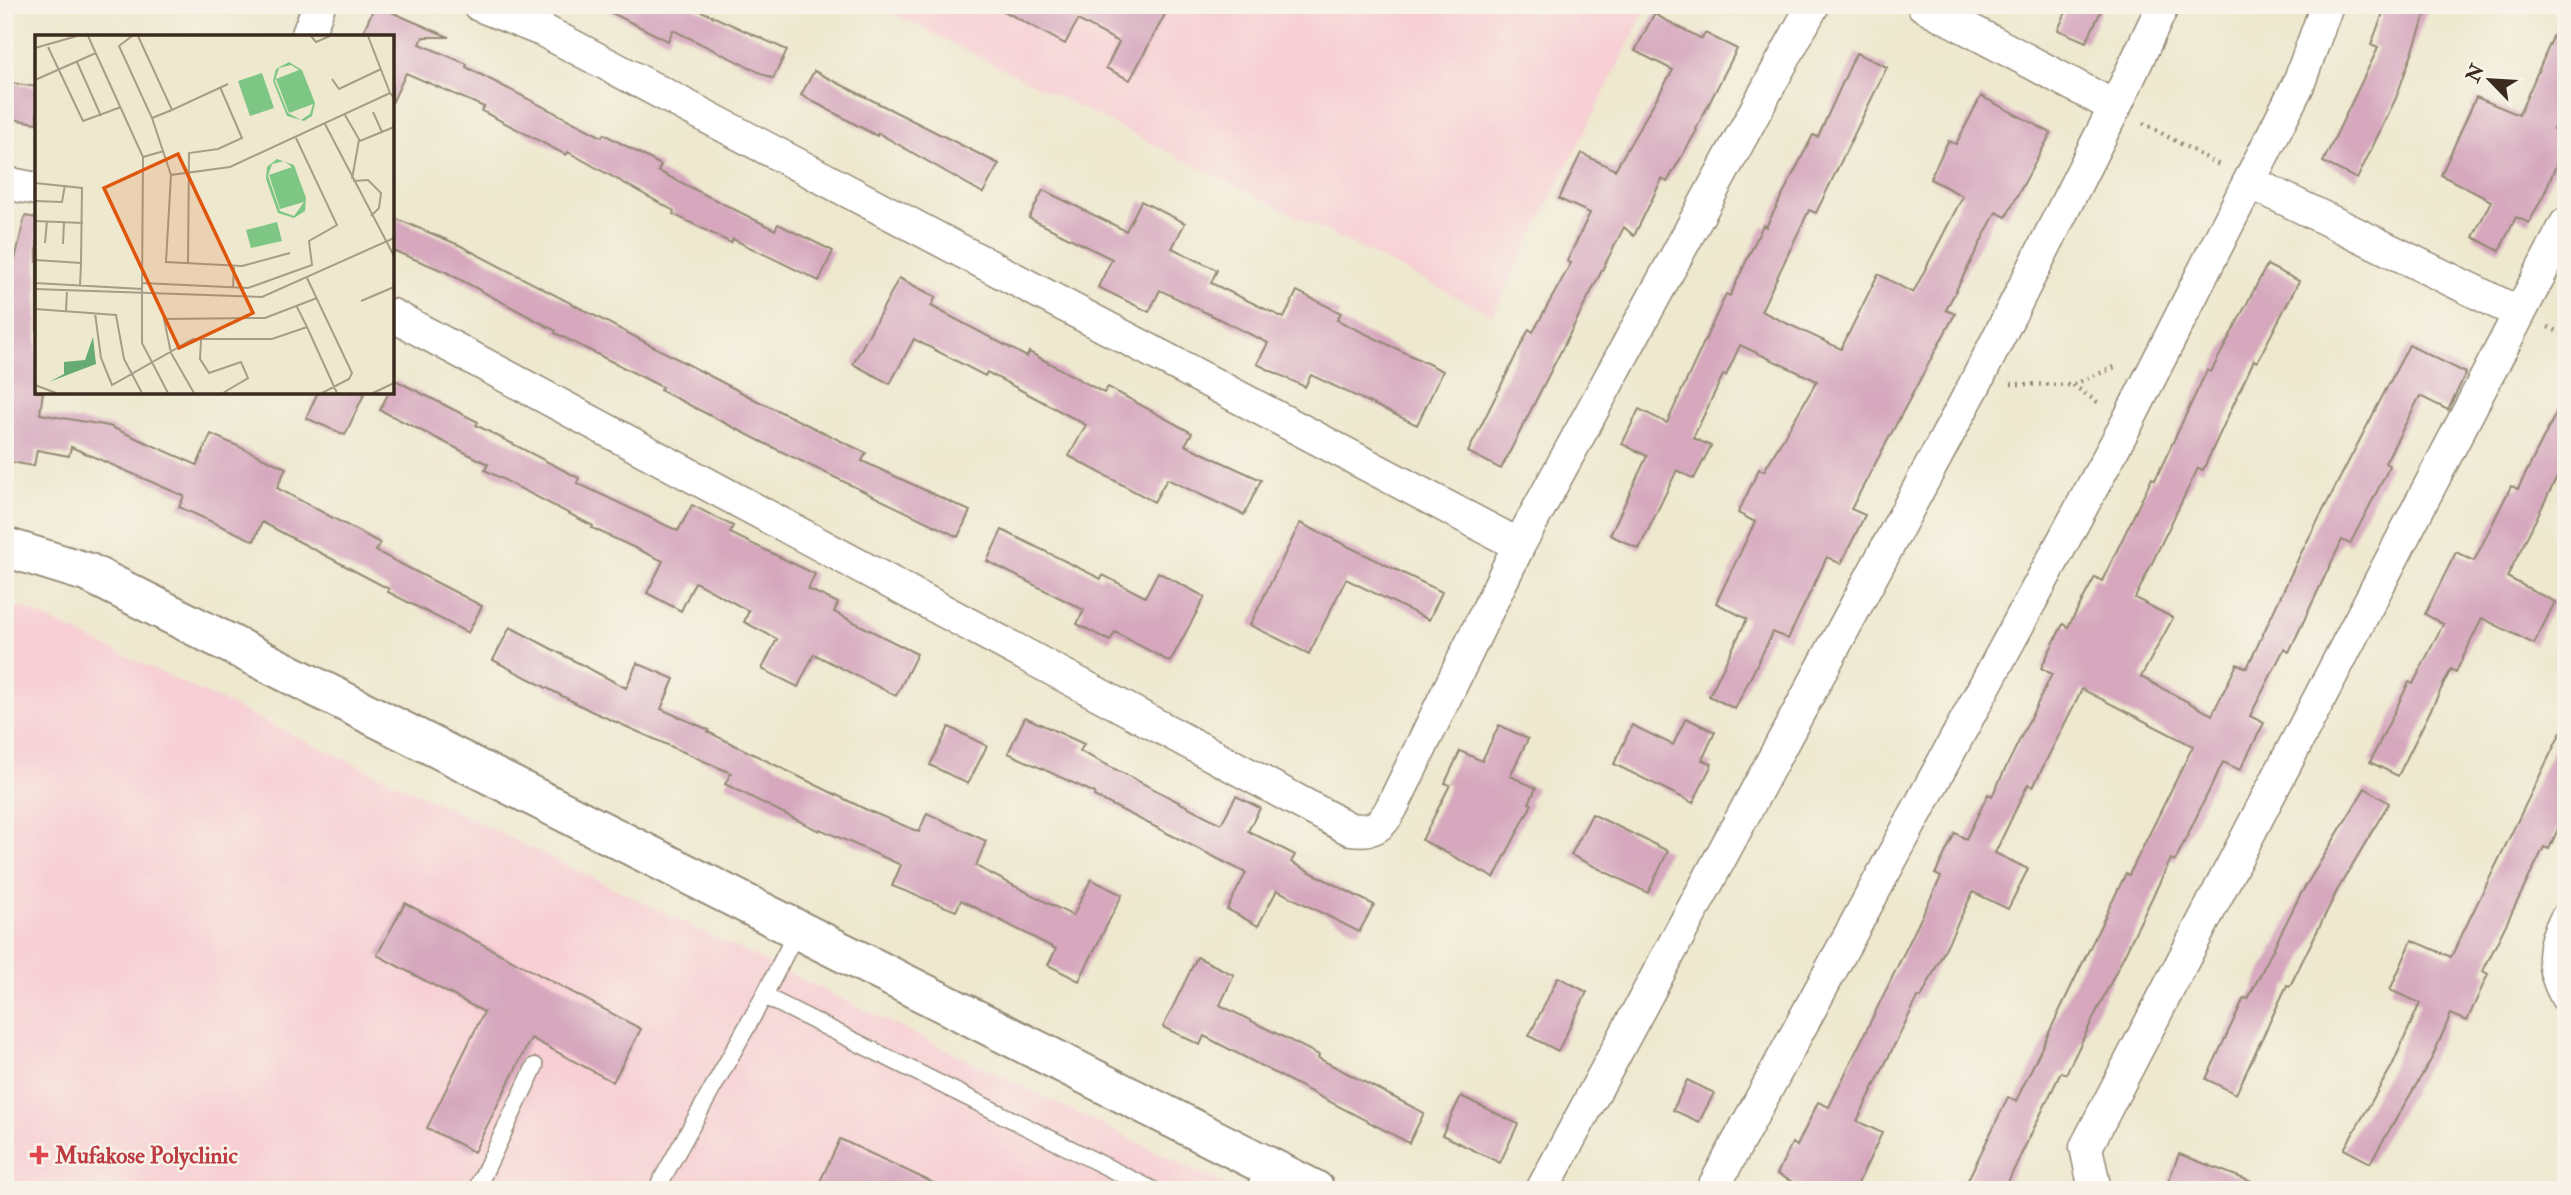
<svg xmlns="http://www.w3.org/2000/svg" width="2571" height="1195" viewBox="0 0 2571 1195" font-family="'IM FELL Double Pica',serif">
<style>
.built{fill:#f7cfd4}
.building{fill:#d6a7bd}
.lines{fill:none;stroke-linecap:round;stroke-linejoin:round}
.service-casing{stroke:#948976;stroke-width:19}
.minor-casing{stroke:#948976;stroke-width:35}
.tertiary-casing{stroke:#948976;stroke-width:42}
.path{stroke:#948976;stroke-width:4.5;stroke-dasharray:2 5;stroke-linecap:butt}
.service{stroke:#fff;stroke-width:16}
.minor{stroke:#fff;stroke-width:32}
.tertiary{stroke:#fff;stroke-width:38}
.health-dot{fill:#e0444e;stroke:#f7f3e8;stroke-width:2.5}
.labels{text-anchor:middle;stroke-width:5;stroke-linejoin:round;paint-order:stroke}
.health-label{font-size:23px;font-weight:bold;fill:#be3a42;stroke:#f7f3e8;text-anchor:start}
.inset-road{fill:none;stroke:#a69c88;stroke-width:2}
.view{fill:#df570d;fill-opacity:0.15;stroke:#df570d;stroke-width:3.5}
.inset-edge{fill:none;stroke:#3b2a1e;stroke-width:3.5}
</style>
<rect width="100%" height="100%" fill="#f7f3e8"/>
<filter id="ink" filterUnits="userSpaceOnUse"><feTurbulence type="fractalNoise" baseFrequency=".0143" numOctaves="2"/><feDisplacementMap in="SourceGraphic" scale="14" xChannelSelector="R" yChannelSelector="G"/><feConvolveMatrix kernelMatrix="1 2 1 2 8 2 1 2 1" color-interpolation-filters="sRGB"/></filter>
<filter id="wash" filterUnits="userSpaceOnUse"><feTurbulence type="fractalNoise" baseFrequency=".00686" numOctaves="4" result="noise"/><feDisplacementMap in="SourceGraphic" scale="28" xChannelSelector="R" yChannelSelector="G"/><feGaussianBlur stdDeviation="1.57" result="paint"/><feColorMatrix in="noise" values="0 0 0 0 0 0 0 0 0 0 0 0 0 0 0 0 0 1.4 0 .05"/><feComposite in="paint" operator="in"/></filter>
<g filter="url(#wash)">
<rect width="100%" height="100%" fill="#eee8cf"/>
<path class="built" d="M876 5H1648L1493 315Z
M5 606 26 609 438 803 1236 1190H5Z"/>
<g id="blocks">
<path class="building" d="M375 5 449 37H423L420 44 467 64 466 67 602 137 604 134 661 165 658 171 775 230 778 224 833 251 819 281 733 239 731 243 673 214 674 211 568 152 566 155 482 111 484 107 406 73 392 103V37H361Z
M596 5H688L787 50 773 79 673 30 668 41Z
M993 5H1170L1130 80 1106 68 1119 42 1078 20 1065 44Z
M2069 5H2104L2086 42 2058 30Z
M2386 5H2429L2396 98 2357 179 2323 162 2378 48 2371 45Z
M2566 7V98L2553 129 2566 135V142L2544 194 2529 223 2516 217 2499 251 2473 237 2491 201 2441 175 2476 97 2519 115Z
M1654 14 1702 39 1705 33 1737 49 1696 129 1697 130 1667 182 1662 179 1634 236 1624 227 1501 469 1468 452 1529 329 1533 332 1571 263 1567 261 1590 213 1559 199 1581 153 1615 170 1673 70 1635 51Z
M1856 53 1887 67 1816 213 1809 210 1761 311 1841 349 1878 274 1913 293 1963 196 1930 179 1948 141 1956 144 1981 96 2051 133 2006 217 1996 212 1946 310 1955 314 1851 509 1865 515 1841 564 1827 557 1788 639 1773 632 1735 709 1709 696 1747 619 1716 603 1755 522 1738 513 1759 469 1764 471 1817 381 1740 345 1726 376 1723 375 1693 438 1711 446 1694 479 1677 470 1639 549 1610 535 1647 456 1622 444 1639 409 1667 423 1726 294 1730 296 1763 225 1766 227 1813 135 1818 137Z
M814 71 999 164 983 193 878 133 877 136 801 95Z
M5 82 37 87V123L5 118Z
M1043 190 1126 231 1141 201 1185 223 1172 248 1217 270 1211 283 1284 318 1297 291 1341 313 1337 320 1443 371 1417 425 1311 375 1305 387 1257 364 1268 343 1160 290 1149 312 1098 287 1112 259 1029 218Z
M25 216 37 218V392H43L40 414 109 426 197 465 211 434 286 468 277 488 380 543 376 551 482 606 468 633 388 592 389 589 262 522 254 541 179 507 184 496 71 447 69 456 37 450 34 466 5 461V304Z
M392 217 459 245 758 401 866 453 862 461 970 511 958 537 768 445 660 390 662 387 555 333 556 331 446 272 392 250Z
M2267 265 2299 281 2257 362 2254 360 2203 470 2198 468 2135 598 2173 618 2141 677 2212 715 2237 664 2247 668 2300 555 2409 345 2466 373 2448 410 2420 396 2385 463 2390 466 2350 544 2342 540 2289 652 2284 649 2250 716 2264 723 2240 770 2223 762 2175 861 2171 859 2066 1074 2061 1072 2004 1190H1963L2008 1097 2016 1101 2126 873 2129 875 2193 746 2082 689 2033 787 2028 784 1995 853 2028 869 2008 909 1973 892 1921 998 1918 997 1857 1121 1882 1133 1855 1190H1808L1777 1174 1792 1143 1797 1146 1818 1102 1829 1107 1941 877 1935 874 1955 833 1966 839 1988 794 1992 796 2052 674 2041 668 2063 624 2068 627 2095 577 2102 581 2152 478 2155 480 2207 370 2211 372Z
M899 278 936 297 931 306 1027 357 1029 352 1104 393 1108 387 1192 433 1185 445 1261 480 1244 515 1167 479 1154 502 1069 456 1086 425 987 372 985 376 914 339 890 384 853 364Z
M395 380 478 422 476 425 579 478 577 483 678 531 692 505 733 526 730 533 815 574 808 589 838 603 834 612 917 654 896 696 814 654 798 687 762 669 777 639 744 622 749 611 695 582 681 611 647 593 663 561 592 528 593 526 485 470 488 464 380 410 389 392H392Z
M318 392H365L345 435 306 418Z
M2566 393V459L2507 577 2555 602 2534 644 2482 618 2456 672 2451 669 2398 776 2370 762 2409 682 2413 684 2443 624 2425 614 2456 552 2474 561 2511 486 2518 489Z
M1300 523 1442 592 1429 620 1346 579 1309 654 1250 625Z
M1002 530 1101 579 1103 575 1145 597 1158 572 1205 597 1170 662 1115 632 1110 641 1077 624 1084 610 987 561Z
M510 627 626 688 637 663 674 679 661 709 709 730 708 732 867 810 919 832 927 813 986 841 976 866 1073 916 1091 879 1122 895 1079 981 1048 965 1056 949 961 900 956 911 892 886 901 865 820 829 819 831 725 784 731 773 591 711 493 660Z
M1025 717 1084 744 1080 751 1221 824 1236 796 1260 808 1248 831 1295 855 1291 862 1374 905 1359 932 1277 890 1258 926 1227 909 1246 873 1094 796 1095 793 1008 753Z
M1686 718 1715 732 1702 760 1712 764 1693 803 1614 764 1632 725 1673 745Z
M2566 722V812L2549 849 2544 847 2483 971 2488 974 2467 1021 2451 1014 2432 1058 2370 1163 2344 1149 2392 1066 2420 1003 2390 990 2412 940 2451 957Z
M1499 725 1528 739 1510 776 1536 788 1529 803 1532 804 1494 878 1422 840 1450 785 1445 783 1460 751 1482 761Z
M949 727 987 746 968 784 930 765Z
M2365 788 2389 803 2338 889 2290 986 2287 985 2236 1094 2206 1079 2244 998 2248 999 2299 897Z
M1592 814 1668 851 1648 893 1571 855Z
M405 903 641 1029 613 1082 531 1038 474 1152 427 1128 484 1012 377 955Z
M1197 957 1234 975 1220 1005 1319 1055 1318 1058 1424 1113 1409 1143 1204 1036 1200 1045 1163 1027Z
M1558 977 1587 992 1558 1051 1529 1036Z
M1687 1080 1714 1093 1699 1122 1673 1110Z
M1461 1096 1518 1124 1500 1163 1442 1135Z
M840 1139 948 1190H816Z
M2179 1154 2265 1187V1190H2165Z"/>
</g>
</g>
<g filter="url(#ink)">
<use href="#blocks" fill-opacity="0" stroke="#948976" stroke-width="2"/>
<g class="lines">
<defs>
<path id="service" d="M764 996 1153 1190
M476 1190 535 1066
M656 1190 764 996 798 929
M1254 1190 1266 1164"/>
<path id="minor" d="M479 5 544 31 1519 545
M1923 5 2115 107
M307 37 319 5
M2250 182 2519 313
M5 183 37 189
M392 315 1350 829C1373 832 1381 828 1392 807L1519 545 1813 5
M2566 919C2549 947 2551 968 2566 996
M1542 1190 1975 384 2115 107 2163 5
M1712 1190 2127 423 2298 85 2327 5
M2095 1190 2086 1147 2566 224"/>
<path id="tertiary" d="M5 547 89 573 1315 1190"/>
</defs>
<use href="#service" class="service-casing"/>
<use href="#minor" class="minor-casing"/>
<use href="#tertiary" class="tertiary-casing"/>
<path class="path" d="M2143 123 2221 166
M2548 327 2566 335
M2011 384 2072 385 2117 366
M2073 385 2100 404"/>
<use href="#service" class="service"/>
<use href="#minor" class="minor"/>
<use href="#tertiary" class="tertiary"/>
</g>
</g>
<path class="health-dot" d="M35.5 1144.5h7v7h7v7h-7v7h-7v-7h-7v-7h7z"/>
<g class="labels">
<g class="health-label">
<text x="55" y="1163">Mufakose Polyclinic</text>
</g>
</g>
<g transform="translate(35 35)">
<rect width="359" height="359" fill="#eee8cf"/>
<path d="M254 27 267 35 280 68 277 81 269 86 252 81 238 46 241 34ZM256 30 264 35 241 44 254 78 278 69 275 79 266 85 253 78 240 46 244 33ZM227 38 239 73 215 81 203 46ZM242 124 259 130 271 163 270 176 259 183 243 178 231 144 232 132ZM249 126 257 132 234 140 245 174 269 167 259 181 245 176 233 141 237 129ZM242 187 247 206 216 213 211 195Z" fill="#7dc683" fill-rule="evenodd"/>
<path d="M58 302 61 329 14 347 29 339V327L50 325Z" fill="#66ab71"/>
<path class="inset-road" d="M53 1 108 122 107 254M97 1 84 11 117 83 136 140M103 1 137 75 193 49M276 1 281 7 295 1M333 1 355 58M13 12 48 86 86 72M0 13 42 1M42 27 66 81M297 44 304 54 346 34M0 45 61 18M338 77 347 97M310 80 325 106 359 92M117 83 137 75M290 89 359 221M108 122 129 116M317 144 324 105M318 146 333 145 346 158 344 173 336 181M0 148 47 153 46 228M0 166 27 167 30 150M0 186 48 188M10 208 12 186M28 209 29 187M255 218 207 231 131 227 136 140 195 132 355 58 359 63M0 225 46 228 45 251M153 229 154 118 183 114 207 103 185 52M272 243 317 338 314 344 287 358M0 248 107 254V308L133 358M107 248 213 253 277 230 274 206 302 190 261 103M198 253 199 231M0 254 227 262 359 203M326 266 359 252M262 272 272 292M0 274 81 280 89 324 107 358M31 276 32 255M60 278 66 323 77 350 158 304H237L272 292 302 358M166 305 165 324 174 338 206 327 213 343 188 358M0 350 21 358M159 358 136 318 129 284 230 283 282 263M338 358 359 348"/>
<path class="view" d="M143 119 218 278 144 313 69 153Z"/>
<rect width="359" height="359" class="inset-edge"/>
</g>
<rect width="2571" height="1195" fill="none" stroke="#f7f3e8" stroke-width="28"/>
<g transform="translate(2490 80) rotate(295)" stroke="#f7f3e8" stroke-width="5" paint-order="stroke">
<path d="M0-5L12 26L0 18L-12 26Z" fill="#3b2a1e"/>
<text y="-10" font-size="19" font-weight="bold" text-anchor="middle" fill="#3b2a1e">N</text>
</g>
</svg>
